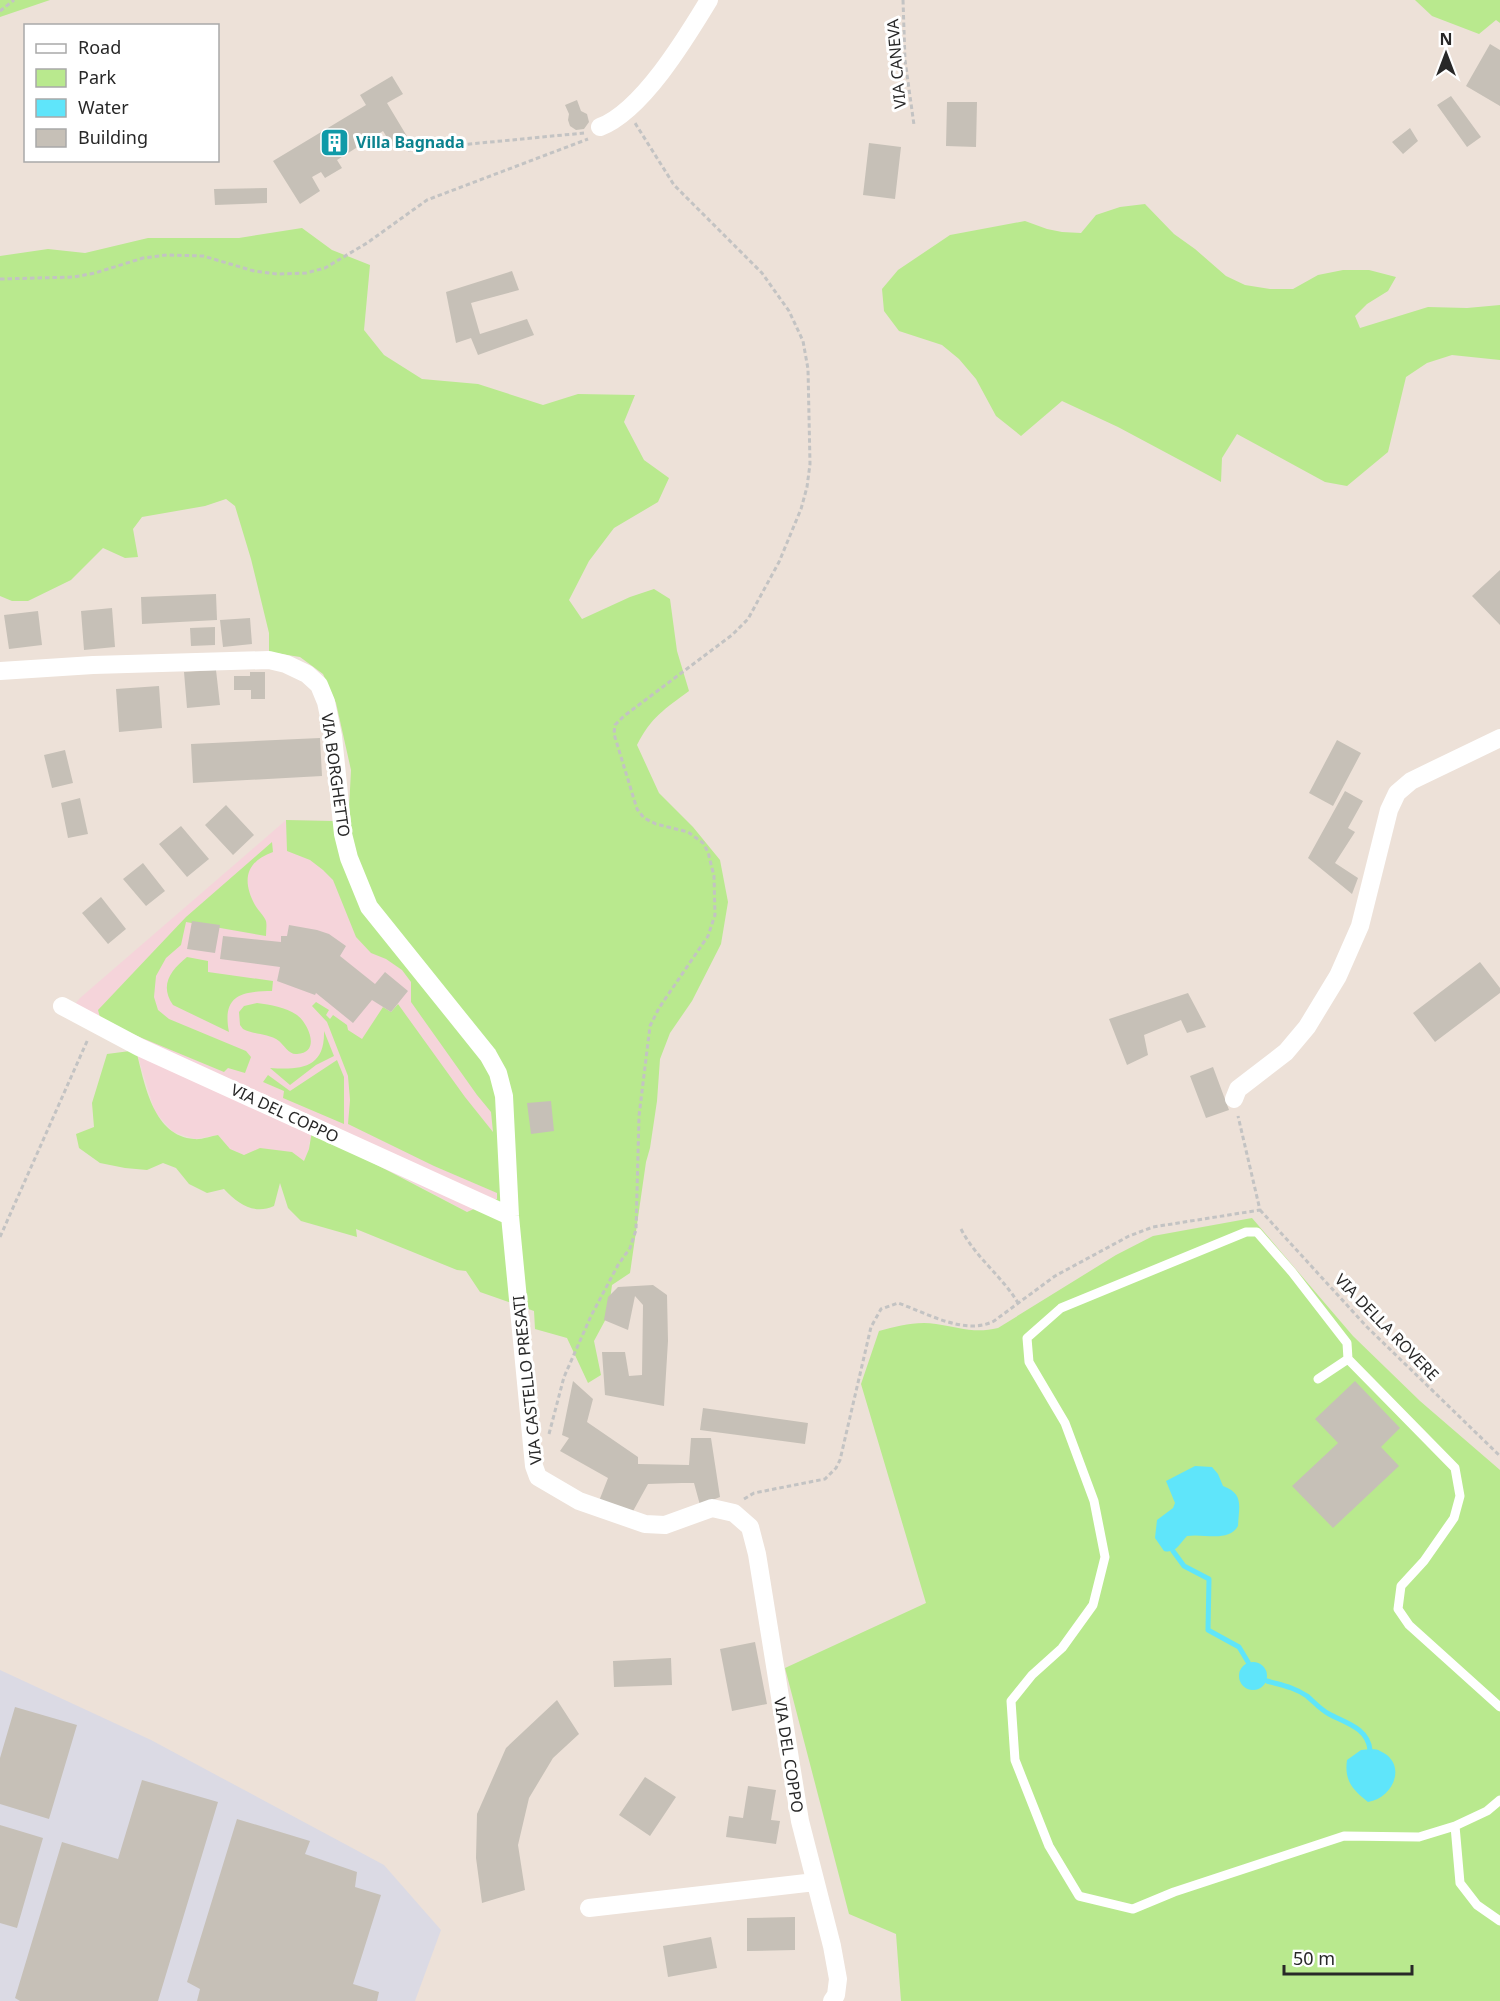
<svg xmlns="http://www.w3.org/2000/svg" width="1500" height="2001" viewBox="0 0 1500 2001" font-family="'Noto Sans',sans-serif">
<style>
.industrial{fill:#dbdae4}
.medical{fill:#f5d4da}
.green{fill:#b9e98e}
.water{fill:#5fe5fa}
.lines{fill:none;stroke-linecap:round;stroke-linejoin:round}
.stream{stroke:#5fe5fa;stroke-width:5}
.building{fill:#c6c0b7}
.path{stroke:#c3c3c3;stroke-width:3;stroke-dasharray:4.5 3;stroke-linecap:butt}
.lane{stroke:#fff;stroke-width:9}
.street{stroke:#fff;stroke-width:18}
.labels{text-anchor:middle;stroke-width:6;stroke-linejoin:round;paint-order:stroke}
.street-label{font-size:16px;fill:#282828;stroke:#fff}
.culture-label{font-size:16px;font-weight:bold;fill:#0d838f;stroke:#fff;text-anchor:start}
</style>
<rect width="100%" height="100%" fill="#ede1d8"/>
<path class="industrial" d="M0 1670 151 1740 384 1865 441 1930 415 2001H0Z"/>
<path class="medical" d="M286 820 333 821 489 1089 496 1166 497 1199 467 1212 397 1174 309 1142V1149L304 1161 244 1155 230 1149 218 1135 195 1139 173 1132 155 1112 137 1054 65 1016 80 998Z"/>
<path class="green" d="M0 0H50L0 17Z
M1415 0H1500V23L1496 20 1479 34 1432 16Z
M1145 204 1174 234 1195 249 1226 276 1245 285 1270 289H1293L1318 275 1343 270H1369L1396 277 1388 291 1367 304 1355 316 1360 328 1428 307 1467 308 1500 305V360L1452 355 1427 363 1406 377 1388 452 1347 486 1325 482 1237 434 1222 458 1221 482 1118 427 1062 401 1021 436 996 416 976 379 959 359 942 345 899 331 884 311 882 289 898 270 950 235 1025 221 1047 229 1062 232 1081 233 1096 215 1120 207Z
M302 228 332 250 370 265 364 330 384 355 422 379 478 384 543 405 578 394 635 395 624 422 644 460 669 478 658 502 614 528 589 561 569 600 582 619 630 597 654 589 670 599 677 651 689 691C665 709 651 717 637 745L659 793 693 827 720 860 728 902 721 944 692 1001 670 1033 660 1059 657 1101 650 1148 646 1162 630 1273 612 1285 608 1315 594 1341 601 1375 588 1383 567 1338 535 1329 534 1311 480 1292 466 1271 457 1270 356 1229 357 1237 301 1221 288 1208 280 1183 274 1206C254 1215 238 1204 224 1189L207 1193 189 1184 176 1168 163 1163 147 1170 125 1168 100 1163 79 1148 76 1134 94 1127 92 1103 107 1054 130 1051 137 1054C145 1086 154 1136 194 1139 201 1140 211 1136 218 1135L230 1149 244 1155 260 1148 292 1152 304 1161 309 1149 312 1131 467 1212 497 1199V1193L434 1166 348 1124 350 1100 348 1076 327 1022 312 1006 316 1002 329 1010 326 1015 330 1019 333 1015 347 1025 348 1030 362 1039 383 1007 391 1012 398 1004 465 1097 493 1132 491 1112 477 1095 411 1002V982L402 970 386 959 371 953 356 937 333 880 323 870 310 860 287 851 286 820 333 821 349 809 351 770 336 703 323 674 300 657 269 652V633L251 559 235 506 226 499 205 506 142 517 133 529 138 557 125 558 103 548 71 580 28 601H12L0 596V256L48 249 85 253 148 238H239Z
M272 842 273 852C245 862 242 881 255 905 258 910 264 916 266 921 267 925 266 931 266 936L186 922 181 945 166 958 156 976 154 997 158 1010 169 1019 246 1051 251 1057 245 1073 228 1068 224 1072 101 1021 98 1010 186 917Z
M187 957 208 961V972L273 981 272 991C240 991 222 996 229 1032L173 1005C159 985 171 970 187 957Z
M257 1003C271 1005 285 1007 297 1015 309 1024 321 1053 297 1054 289 1055 284 1045 279 1041 268 1033 254 1035 243 1029L240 1025 239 1012 244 1006Z
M324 1031 334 1056 316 1065 290 1085 270 1068C301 1070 325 1068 324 1031Z
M337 1060 344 1077V1124L283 1098 284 1091 263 1082 268 1075 290 1091Z
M1252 1218 1353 1336 1420 1401 1500 1470V2001H901L896 1934 849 1914 785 1668 926 1603 861 1384 879 1331C898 1326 916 1321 936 1324 959 1327 974 1334 998 1328L1116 1255 1153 1236Z"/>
<path class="water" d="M1195 1466 1212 1467 1218 1474 1223 1486C1244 1494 1239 1505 1238 1526 1228 1543 1204 1533 1187 1536 1180 1543 1176 1554 1164 1551L1155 1538 1157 1520 1173 1508 1175 1503 1166 1481Z
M1239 1676a14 14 0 1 1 28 0a14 14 0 1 1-28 0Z
M1361 1750C1367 1750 1375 1748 1380 1751 1408 1763 1394 1798 1368 1802 1353 1790 1344 1781 1347 1760Z"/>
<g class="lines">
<path class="stream" d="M1173 1551 1184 1566 1209 1579 1208 1630 1239 1647 1248 1662
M1267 1681C1281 1685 1294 1687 1307 1696 1314 1702 1321 1710 1329 1714 1346 1723 1368 1728 1370 1750"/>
</g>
<path class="building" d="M1490 44 1500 50V106L1466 86Z
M392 76 403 94 387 103 408 138 393 147 383 131 337 160 342 168 325 178 321 172 312 177 320 191 300 204 273 161 366 105 360 95Z
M1451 96 1481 137 1467 147 1437 105Z
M577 100 581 111 587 114 589 122 584 129 576 130 570 126 568 120 569 114 565 105Z
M947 102H977L976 147 946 146Z
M1410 128 1418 141 1403 154 1392 142Z
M869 143 901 147 895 199 863 195Z
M267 188V203L215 205 214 189Z
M512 271 519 290 471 303 480 334 527 319 534 335 478 355 471 338 456 343 446 292Z
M1500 570V625L1472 596Z
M216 594 217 620 142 624 141 597Z
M112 608 115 647 84 650 81 611Z
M38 611 42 645 9 649 4 615Z
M250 618 252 644 223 647 220 620Z
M215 627V645L191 646 190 628Z
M216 670 220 705 187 708 184 672Z
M250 672H265V699H251V690H234V676H250Z
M159 686 162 728 119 732 116 689Z
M320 738 322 776 193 783 191 744Z
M1337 740 1361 753 1333 806 1309 793Z
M65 750 73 783 52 788 44 755Z
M1345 791 1363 801 1348 828 1355 832 1335 863 1358 878 1352 894 1308 858Z
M80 798 88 834 68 838 61 803Z
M226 805 254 835 233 855 205 825Z
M181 826 209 859 187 877 159 844Z
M143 863 165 891 146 906 123 879Z
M101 897 126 929 108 944 82 913Z
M192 921 220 925 215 953 187 949Z
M289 925 317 930 329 934 346 946 340 956 375 984 385 972 408 991 391 1012 372 1000 353 1023 316 993 315 995 277 981 280 967 220 959 223 936 281 942V936H287Z
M1480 962 1500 988V993L1435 1042 1413 1013Z
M1188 993 1206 1027 1187 1033 1181 1020 1144 1035 1148 1055 1127 1065 1109 1019Z
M1213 1067 1229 1110 1206 1118 1190 1076Z
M551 1101 554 1131 531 1134 527 1103Z
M653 1285 667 1295 668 1341 664 1406 605 1395 602 1352H625L629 1376 642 1375 643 1305 635 1296 628 1330 604 1320 608 1297 618 1287Z
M573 1381 593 1399 587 1422 638 1457V1464L689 1465 691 1438H711L720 1497 700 1505 694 1483H682L648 1484 632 1513 599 1501 608 1478 560 1451 569 1438 562 1435Z
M1355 1381 1400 1428 1381 1447 1399 1466 1333 1528 1292 1486 1338 1443 1315 1419Z
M703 1408 808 1423 805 1444 700 1430Z
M755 1642 767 1704 732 1711 720 1649Z
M671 1658 672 1685 614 1687 613 1661Z
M557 1700 579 1734 553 1758 529 1798 518 1845 525 1890 482 1903 476 1858 477 1814 506 1748Z
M15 1707 77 1725 49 1819 0 1804V1758Z
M645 1777 676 1797 650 1836 619 1815Z
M142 1780 218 1802 158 2001H20L15 1998 62 1842 118 1859Z
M748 1786 776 1790 771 1820 780 1821 776 1844 726 1837 729 1816 743 1818Z
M237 1819 310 1841 305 1854 357 1872 355 1887 381 1895 353 1984 379 1992 377 2001H197L200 1989 187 1982Z
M0 1825 43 1838 17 1928 0 1923Z
M795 1917V1950L747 1951V1918Z
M711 1937 717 1968 668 1977 663 1946Z"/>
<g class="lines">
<path class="path" d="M903 0 905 60 914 125
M0 11 14 0
M408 150 584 133
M0 279 74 277 95 273 143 258 167 255 203 256 254 271 277 274 306 273 325 268 367 243 427 200 588 139
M1260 1210 1367 1327 1500 1456
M961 1229C975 1257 1002 1276 1018 1303
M0 1237 88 1039
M549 1434 564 1377 591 1316 618 1265 630 1248 636 1230 639 1116 650 1026 659 1008 708 936 715 915 714 876 708 852 703 843 688 832 656 824 644 818 637 809 614 734 615 725 624 716 732 635 748 619 779 562 801 509 807 487 810 464 808 369 803 341 789 311 762 273 674 185 635 123
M744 1499 754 1493 825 1479 836 1468 840 1460 871 1327 881 1309 898 1303C927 1313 965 1336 994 1321L1055 1276 1129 1236 1153 1227 1260 1210 1238 1116"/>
<path class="lane" d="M1348 1359 1347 1343 1292 1272 1257 1232H1246L1061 1308 1027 1338 1029 1362 1065 1423 1094 1501 1105 1557 1093 1605 1062 1648 1032 1675 1011 1701 1015 1760 1049 1846 1079 1896 1133 1909 1174 1892 1344 1836 1419 1837 1455 1826
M1318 1379 1348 1359 1455 1468 1460 1496 1454 1518 1424 1561 1401 1586 1398 1609 1409 1625 1500 1707
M1500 1800 1487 1811 1455 1826 1460 1883 1477 1905 1500 1921"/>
<path class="street" d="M600 127C642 111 686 38 709 0
M0 671 93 665 269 660 286 664 307 674 319 685 326 702 333 736 343 834 349 858 369 907 488 1055 498 1073 504 1096 510 1216 534 1466 538 1477 579 1501 645 1524 665 1525 712 1508 734 1513 750 1527 757 1554 800 1821 832 1946 838 1979 836 1995 832 2001
M62 1006 139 1047 510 1216
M1234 1099 1238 1089 1286 1052 1307 1027 1338 976 1360 926 1389 810 1397 793 1411 781 1500 738
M589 1908 815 1882"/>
</g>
<defs>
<symbol id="building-square" viewBox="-11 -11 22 22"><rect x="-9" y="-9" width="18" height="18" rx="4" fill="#0f9aa8" stroke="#fff"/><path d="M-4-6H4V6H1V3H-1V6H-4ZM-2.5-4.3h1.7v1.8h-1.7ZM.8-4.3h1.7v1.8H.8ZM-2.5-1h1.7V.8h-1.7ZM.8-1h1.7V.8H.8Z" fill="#fff"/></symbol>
</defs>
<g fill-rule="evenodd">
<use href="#building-square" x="318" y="126" width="33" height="33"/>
</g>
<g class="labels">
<g class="street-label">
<text transform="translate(896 64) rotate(-95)" y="6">VIA CANEVA</text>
<text transform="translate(336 775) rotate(82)" y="6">VIA BORGHETTO</text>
<text transform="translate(285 1113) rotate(25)" y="6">VIA DEL COPPO</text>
<text transform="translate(1387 1327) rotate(46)" y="6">VIA DELLA ROVERE</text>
<text transform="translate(527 1380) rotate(-96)" y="6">VIA CASTELLO PRESATI</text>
<text transform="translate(789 1755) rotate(81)" y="6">VIA DEL COPPO</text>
</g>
<g class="culture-label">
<text x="356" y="148">Villa Bagnada</text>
</g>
</g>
<rect x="24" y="24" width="195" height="138" fill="#ffffff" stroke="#a9a9a9" stroke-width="1.5"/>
<rect x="36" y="44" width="30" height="9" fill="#ffffff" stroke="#a9a9a9" stroke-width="1.5"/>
<text x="78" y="54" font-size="18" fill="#282828">Road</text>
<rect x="36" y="69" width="30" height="18" fill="#b9e98e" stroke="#a9a9a9" stroke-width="1.5"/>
<text x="78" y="84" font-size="18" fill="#282828">Park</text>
<rect x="36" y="99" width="30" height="18" fill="#5fe5fa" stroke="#a9a9a9" stroke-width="1.5"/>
<text x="78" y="114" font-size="18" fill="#282828">Water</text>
<rect x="36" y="129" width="30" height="18" fill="#c6c0b7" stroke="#a9a9a9" stroke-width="1.5"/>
<text x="78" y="144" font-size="18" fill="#282828">Building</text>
<g transform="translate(1446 54)" stroke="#ffffff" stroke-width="4.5" paint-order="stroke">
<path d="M0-4.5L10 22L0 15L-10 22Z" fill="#282828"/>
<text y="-9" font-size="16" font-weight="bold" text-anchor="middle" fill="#282828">N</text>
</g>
<path d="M1284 1965v9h128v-9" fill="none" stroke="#282828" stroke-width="3"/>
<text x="1293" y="1965" font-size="18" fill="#282828" stroke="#ffffff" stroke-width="4.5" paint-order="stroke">50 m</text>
</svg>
